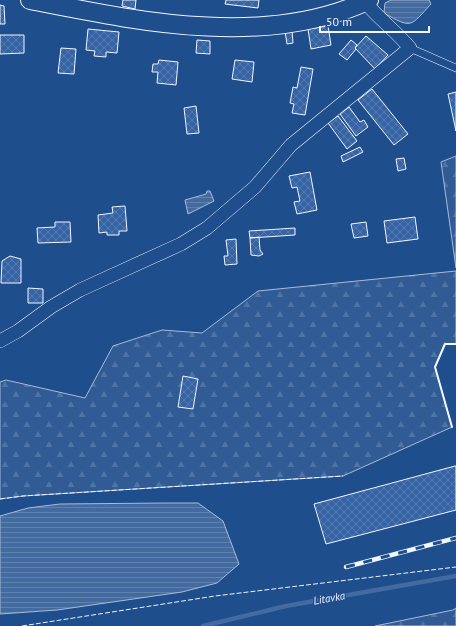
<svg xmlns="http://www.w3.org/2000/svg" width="456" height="626" viewBox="0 0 456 626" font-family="'PT Sans',sans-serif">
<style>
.forest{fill:url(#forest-firs);stroke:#a8bbd7}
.water{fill:url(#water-rules);stroke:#a8bbd7}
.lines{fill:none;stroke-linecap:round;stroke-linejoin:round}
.stream{stroke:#446ba0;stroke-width:4.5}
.building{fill:url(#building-cross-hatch);stroke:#f2f6ff}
.lane-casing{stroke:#f2f6ff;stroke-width:8}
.street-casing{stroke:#f2f6ff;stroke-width:14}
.secondary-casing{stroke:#f2f6ff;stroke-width:20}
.lane{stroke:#1f4e8c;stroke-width:7}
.street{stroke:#1f4e8c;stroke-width:13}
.secondary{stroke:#1f4e8c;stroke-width:18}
.rail-casing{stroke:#f2f6ff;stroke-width:4.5}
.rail{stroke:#1f4e8c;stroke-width:3;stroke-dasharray:9;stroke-linecap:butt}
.fence{stroke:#f2f6ff;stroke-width:1;stroke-dasharray:5 2;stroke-linecap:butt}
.wall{stroke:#f2f6ff;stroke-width:2}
.labels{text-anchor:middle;stroke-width:3;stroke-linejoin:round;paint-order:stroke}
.water-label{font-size:11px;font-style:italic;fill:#f2f6ff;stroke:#1f4e8c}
</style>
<defs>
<pattern id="forest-firs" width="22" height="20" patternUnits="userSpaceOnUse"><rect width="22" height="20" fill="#305b95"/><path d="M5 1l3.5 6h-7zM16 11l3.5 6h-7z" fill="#4e73a5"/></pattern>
<pattern id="water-rules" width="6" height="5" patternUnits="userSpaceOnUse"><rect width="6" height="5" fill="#446ba0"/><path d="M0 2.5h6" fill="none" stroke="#5f81ae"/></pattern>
<pattern id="building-cross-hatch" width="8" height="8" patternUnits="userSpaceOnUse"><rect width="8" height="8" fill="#3563a3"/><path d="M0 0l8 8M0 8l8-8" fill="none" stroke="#537ab1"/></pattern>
</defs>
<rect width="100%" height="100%" fill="#1f4e8c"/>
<path class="forest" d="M456 156V268L441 162Z
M456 271V344H445L435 367 452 427 343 476 23 496 0 499V382L6 380 85 398 113 346 162 330 202 333 258 291Z
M456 608V626H375L453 610Z"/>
<path class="water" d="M391 0H429L431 4C410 27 412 29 384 13L385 3Z
M207 191H210L214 201 188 214 185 200 206 194Z
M165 503H198L223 521 239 564 217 583 182 592 57 610 0 614V516L28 508 60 504Z"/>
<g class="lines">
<path class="stream" d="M203 626 286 606 456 576"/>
</g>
<path class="building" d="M123 0H136L135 9 122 6Z
M226 0H259L258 8 225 4Z
M0 5 4 6 5 24H0Z
M328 26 331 45 311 49 308 29Z
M88 29 119 32 117 53 106 52V57L94 56 95 51 86 50Z
M292 30 293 43 287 44 285 31Z
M0 35H24V53L0 54Z
M366 36 388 55 375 69 355 48Z
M197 40 210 41V54L196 53Z
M351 40 357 45 355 48 356 49 347 60 339 54Z
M61 48 76 49 74 74 58 73Z
M159 60 178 62 176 85 157 83 158 72H152L153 64H158Z
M235 60 254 62 252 82 232 79Z
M301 67 313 69 305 115 292 113 294 104 290 103 293 87 297 88Z
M372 89 408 134 394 145 358 100Z
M456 92V131L448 94Z
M196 106 199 133 187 134 184 108Z
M349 107 360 122 364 120 368 127 356 136 340 114Z
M338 116 357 141 347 149 328 123Z
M360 147 363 152 343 162 341 156Z
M404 158 406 169 398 171 396 159Z
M310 172 317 210 297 214 294 202 300 201 297 187 292 188 289 176Z
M125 206 127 231H119V235H107V232L99 233 98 215 113 213 112 207Z
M415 217 418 239 387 243 384 221Z
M55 222H70L71 242 38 243 37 228 55 227Z
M366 222 368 236 354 238 351 224Z
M295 228V235L250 238 249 231Z
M259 237 260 250 263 254 259 256 251 255 250 238Z
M236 239 237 264 225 265 224 256H228L226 240Z
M10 256 21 259V283H1L2 261Z
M28 288 43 289V303H28Z
M183 376 198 379 193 409 178 407Z
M455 466H456V510L326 544 314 504Z"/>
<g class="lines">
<defs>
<path id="lane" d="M410 48 456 68"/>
<path id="street" d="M0 341 18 331 51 307 80 290 181 244 207 228 255 187 291 145 410 48C396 31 379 19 365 2"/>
<path id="secondary" d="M30 0C137 21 266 49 369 0"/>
</defs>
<use href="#lane" class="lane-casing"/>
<use href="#street" class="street-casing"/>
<use href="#secondary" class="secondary-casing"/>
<use href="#lane" class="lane"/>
<use href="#street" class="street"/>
<use href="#secondary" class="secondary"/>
<defs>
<path id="rail" d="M346 567 456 538"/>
</defs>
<use href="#rail" class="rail-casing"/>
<use href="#rail" class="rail"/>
<path class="fence" d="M0 499 23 496 343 476
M22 626 215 596 456 567"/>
<path class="wall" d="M452 427 435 367 445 344H456"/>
</g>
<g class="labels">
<g class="water-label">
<text transform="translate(329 598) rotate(-10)" y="4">Litavka</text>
</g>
</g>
<path d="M320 26v6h109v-6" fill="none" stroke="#f2f6ff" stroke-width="2"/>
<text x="326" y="26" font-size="12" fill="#f2f6ff" stroke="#1f4e8c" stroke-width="3" paint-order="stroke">50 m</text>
</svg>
